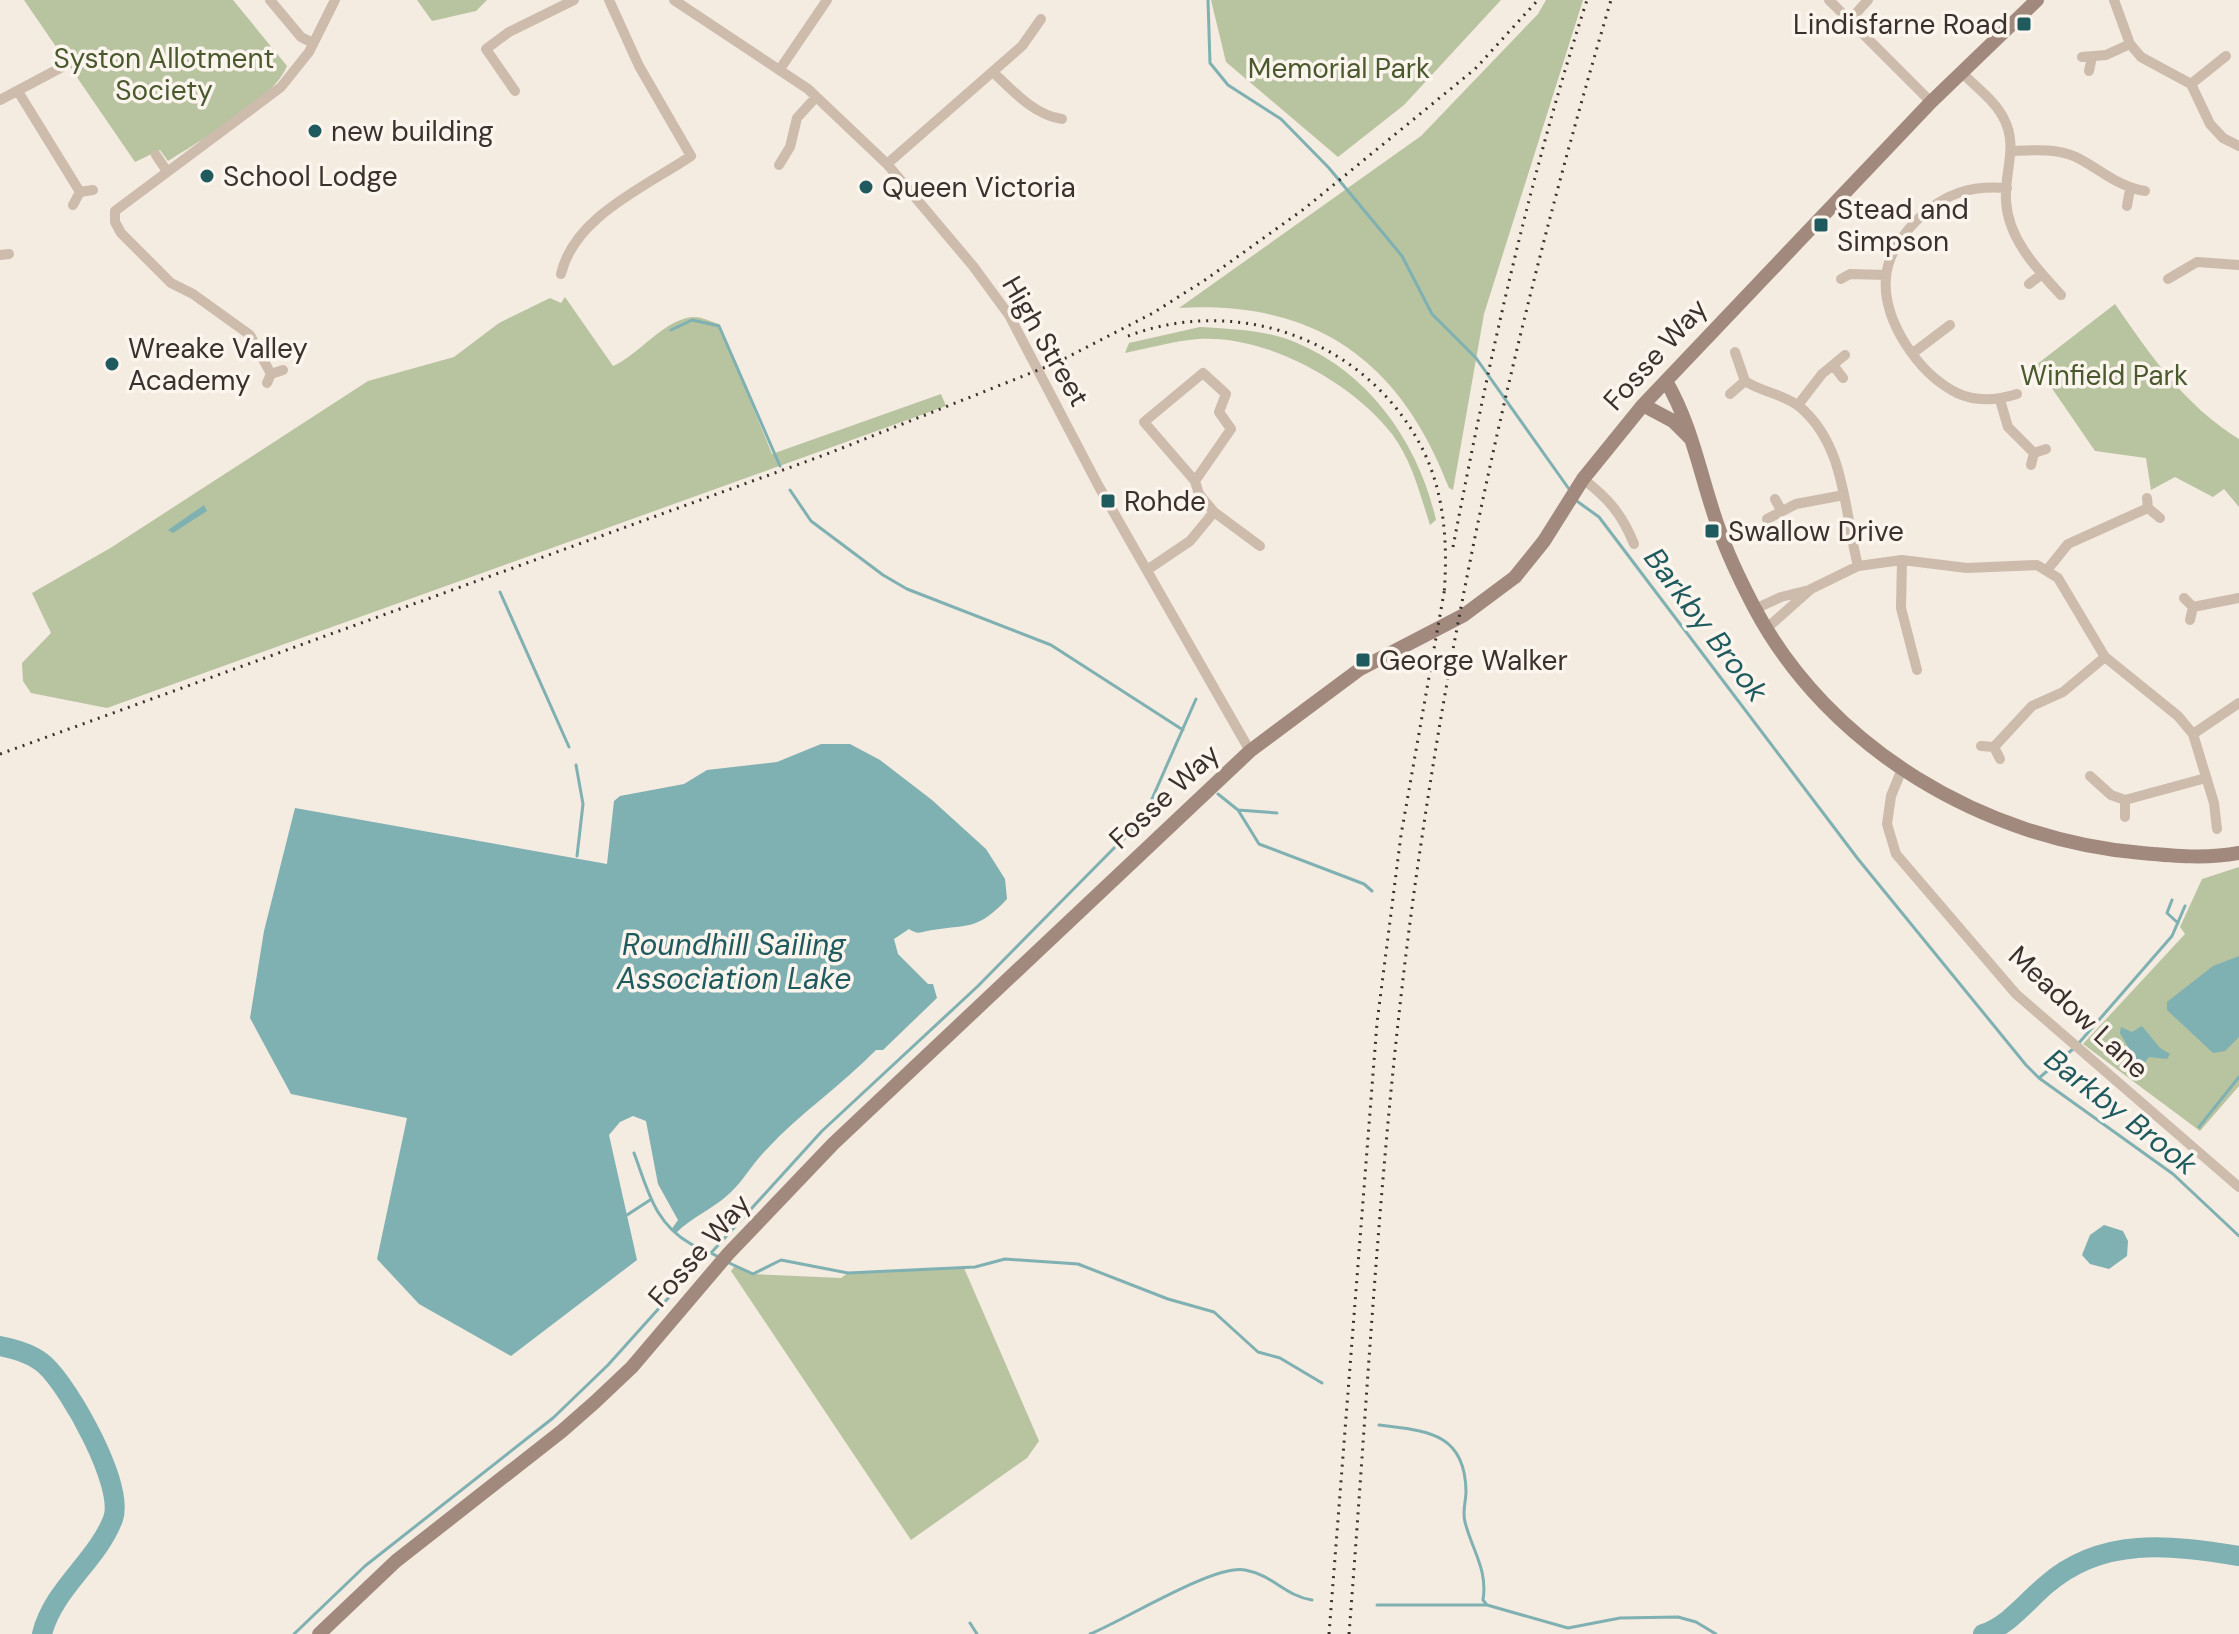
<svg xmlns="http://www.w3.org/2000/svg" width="2239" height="1634" viewBox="0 0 2239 1634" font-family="'DM Sans',sans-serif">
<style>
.green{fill:#b8c4a0}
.water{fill:#7fb0b2}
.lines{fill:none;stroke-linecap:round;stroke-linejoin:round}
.stream{stroke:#7fb0b2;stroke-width:3}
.river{stroke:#7fb0b2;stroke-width:20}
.street{stroke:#cdbbac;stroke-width:10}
.secondary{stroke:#a18a7d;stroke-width:14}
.rail{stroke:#3b302b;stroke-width:3;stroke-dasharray:2 6;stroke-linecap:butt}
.poi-dot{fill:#1f5a5e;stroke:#fbf5ee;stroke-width:3}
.labels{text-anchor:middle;stroke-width:7;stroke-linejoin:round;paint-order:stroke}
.poi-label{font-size:28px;fill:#3b302b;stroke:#fbf5ee;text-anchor:start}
.park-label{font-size:28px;fill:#4a5a2e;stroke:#fbf5ee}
.street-label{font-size:28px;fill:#3b302b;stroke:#fbf5ee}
.water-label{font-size:30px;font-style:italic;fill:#1f5a5e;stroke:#fbf5ee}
</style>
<rect width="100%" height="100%" fill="#f4ebe1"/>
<path class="green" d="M24 0H233L287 66C273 101 200 140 168 161L160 150 135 162Z
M417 0H487L476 11 432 21Z
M1211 0H1501L1404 105 1338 157 1226 62Z
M1546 0H1583L1484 314 1453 490 1449 488C1401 362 1317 300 1179 308L1421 136 1538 14Z
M565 297 613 366C639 355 665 318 694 317 702 317 712 322 719 324L772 454 941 394 946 406 107 708 31 693 23 681 22 663 51 633 32 593 112 547 368 381 454 357 499 323 550 298 561 303Z
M2115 304C2151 356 2184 405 2239 439V507L2224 489 2213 497 2175 477 2151 490 2146 458 2095 451 2036 365Z
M1200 327C1232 329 1268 330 1297 343 1371 374 1419 445 1436 520L1430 525C1420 494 1412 461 1392 434 1352 382 1265 334 1198 339 1174 341 1149 348 1125 353L1129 343Z
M2239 867V1086L2200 1131 2083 1044 2185 934 2180 927 2202 879Z
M735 1266 753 1274 841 1278 848 1273 964 1268 1039 1441 1027 1458 911 1540 731 1271Z"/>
<path class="water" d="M204 505 207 511 173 533 168 530Z
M821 744H850L880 760 932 800 986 849 1005 879 1007 899C978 930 970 924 933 930 922 931 919 936 909 929L894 939 898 954 928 984H933L937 998 883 1050H876C841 1086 800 1113 766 1150 753 1163 744 1180 730 1193 713 1209 692 1217 676 1233L671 1230 678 1220 658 1184 646 1121 633 1116 620 1122 609 1135 637 1260 511 1356 419 1304 377 1259 407 1118 291 1094 250 1018 264 931 295 808 607 864 614 801 620 796 684 784 707 770 777 762Z
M2239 956V1037L2225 1051 2213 1053 2167 1010V1002L2213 966Z
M2142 1026 2160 1048 2170 1054 2167 1059 2149 1057 2140 1068 2120 1033 2121 1027 2132 1032Z
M2104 1225 2123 1231 2128 1241 2127 1256 2109 1269 2090 1264 2082 1255 2090 1235Z"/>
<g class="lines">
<path class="stream" d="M1208 0 1210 63 1228 85 1281 119 1329 168 1402 256 1432 314 1476 358 1569 489
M671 330 692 320 719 326 780 466
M790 490 811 521 883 575 907 589 1051 645 1183 730
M1574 499 1599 517 1858 859 2026 1065 2039 1078 2173 1174 2239 1236
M500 592 569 747
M576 765 583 804 577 856
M1218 794 1238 810 1259 844 1364 884 1372 891
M1238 810 1277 813
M1124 839 1148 808 1196 699
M2172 900 2167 913 2178 923
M2078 1044 2172 936 2185 906
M2039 1078 2073 1049
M2199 1127 2239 1077
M634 1153C648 1190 654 1223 691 1244 700 1249 711 1252 720 1258
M627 1215 650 1200
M711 1253 822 1131 978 986 1119 843
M727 1262 753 1274 781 1260 848 1273 975 1267 1005 1259 1078 1264 1168 1299 1214 1312 1258 1352 1280 1358 1322 1383
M1379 1425C1424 1431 1465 1431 1466 1491 1466 1502 1462 1511 1465 1522 1472 1550 1488 1570 1483 1600L1487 1605 1568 1628 1620 1618 1678 1617 1696 1622 1716 1634
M1377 1605H1487
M970 1623 977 1634
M294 1634 365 1566 553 1418 608 1365 697 1266 706 1251
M1090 1634C1125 1620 1214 1564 1245 1570 1273 1575 1285 1596 1312 1600"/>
<path class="river" d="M0 1346C16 1349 33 1354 45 1365 70 1388 125 1486 113 1519 97 1561 53 1589 42 1634
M1983 1634C2008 1626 2026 1602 2046 1585 2102 1536 2170 1545 2239 1556"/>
<path class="street" d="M270 0 301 37 313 43
M674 0 808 89 887 164 973 266 1009 315 1098 485 1250 751
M1829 0 1931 102
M2114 0 2130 44 2141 57 2191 84 2210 124 2223 138 2239 146
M1849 21 1868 0
M2082 57 2106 55 2130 44
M780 69 827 0
M2089 71 2092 57
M993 72C1013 91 1034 115 1062 119
M1961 72C1974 85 1994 100 2003 117 2019 146 2004 171 2006 201 2008 239 2037 269 2061 295
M2191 84 2226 56
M515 91 486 49 509 32 574 0
M19 93 80 192
M0 100 62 67
M2013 151C2034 150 2056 148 2076 157 2100 169 2118 187 2145 191
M156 155 166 170
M887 164 1022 46 1041 19
M779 165 790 147 797 118 816 97
M2007 188C1971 185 1945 193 1918 219 1902 235 1888 254 1886 277 1882 321 1919 374 1957 393 1976 402 1998 400 2017 394
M73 205 80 192 93 190
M2127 206 2130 189
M0 255 9 254
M561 274C574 217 645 187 691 156L639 66 609 0
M1841 279 1850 274 1886 275
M2168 279 2197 262 2239 265
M2029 284 2042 274
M1735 352 1745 381C1761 392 1784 394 1800 407 1846 446 1844 512 1858 566
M1913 353 1950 325
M1833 365 1843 378
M271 374 250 335 193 294 171 283 121 233 115 222V211L281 87 309 52 335 0
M267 383 271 374 283 370
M1730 394 1745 381
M2000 400 2008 427 2034 453
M1798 405 1822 374 1845 355
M2031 465 2034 453 2046 449
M1583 479C1608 498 1622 514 1634 544
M2147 498 2148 508 2160 518
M1775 499 1781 510
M1214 512 1260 546
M1767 519 1796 504 1844 495
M1902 560 1901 608 1917 670
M1147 570 1190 541 1214 512 1199 494 1195 481 1231 429 1219 412 1226 394 1203 373 1144 422 1195 481
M2047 570 2068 544 2148 508
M2184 598 2193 607 2190 620
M2193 607 2239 598
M1755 609 1781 597 1809 590
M1767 628 1811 589 1858 566 1902 560 1967 568 2037 565 2058 578 2105 657 2178 716 2193 734 2214 803 2217 829
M2193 734 2239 703
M1981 746 1994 747 2000 759
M1994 747 2032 706 2063 692 2105 657
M1902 769 1891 796 1887 824 1896 854 2016 994 2239 1187
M2090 776 2111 795 2125 800 2206 778
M2125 817V800"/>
<path class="secondary" d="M1666 381C1693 427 1701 480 1719 529 1728 556 1741 582 1754 607 1829 749 1985 840 2142 853 2174 856 2207 859 2239 853
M1643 405 1673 421 1690 438
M319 1634 396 1561 562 1431 595 1402 632 1367 728 1254 833 1144 1250 751 1360 669 1464 615 1515 577 1544 541 1583 479 1643 405 1931 102 2037 0"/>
<path class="rail" d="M1128 336C1239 294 1366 341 1421 446 1445 492 1448 545 1444 595
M1453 547C1488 364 1529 178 1587 0
M0 754 827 454 1056 363 1153 313 1205 280 1304 209 1475 69 1538 0
M1329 1634 1377 1023 1401 835 1445 587
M1349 1634C1370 1368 1382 1101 1422 837 1464 551 1529 277 1611 0"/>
</g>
<g class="poi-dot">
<rect x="2016" y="16" width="16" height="16" rx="4"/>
<circle cx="315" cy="131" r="8"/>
<circle cx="207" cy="176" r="8"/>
<circle cx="866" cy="187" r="8"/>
<rect x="1813" y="217" width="16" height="16" rx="4"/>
<circle cx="112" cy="364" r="8"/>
<rect x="1100" y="493" width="16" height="16" rx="4"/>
<rect x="1704" y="523" width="16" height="16" rx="4"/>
<rect x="1355" y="652" width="16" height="16" rx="4"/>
</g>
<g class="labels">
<g class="poi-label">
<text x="2008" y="34" text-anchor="end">Lindisfarne Road</text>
<text x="331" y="141">new building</text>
<text x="223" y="186">School Lodge</text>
<text x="882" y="197">Queen Victoria</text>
<text x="1837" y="219">Stead and<tspan x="1837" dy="32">Simpson</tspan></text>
<text x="128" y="358">Wreake Valley<tspan x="128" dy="32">Academy</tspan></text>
<text x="1124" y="511">Rohde</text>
<text x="1728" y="541">Swallow Drive</text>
<text x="1379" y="670">George Walker</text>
</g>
<g class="park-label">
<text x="164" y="68">Syston Allotment<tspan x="164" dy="32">Society</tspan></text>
<text x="1339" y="78">Memorial Park</text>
<text x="2104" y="385">Winfield Park</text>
</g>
<g class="street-label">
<text transform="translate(1046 341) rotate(60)" y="10">High Street</text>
<text transform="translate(1655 354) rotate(-48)" y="10">Fosse Way</text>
<text transform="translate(1164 796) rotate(-43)" y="10">Fosse Way</text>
<text transform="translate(2079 1012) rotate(43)" y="10">Meadow Lane</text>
<text transform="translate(699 1250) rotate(-49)" y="10">Fosse Way</text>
</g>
<g class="water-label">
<text transform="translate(1706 625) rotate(53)" y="10">Barkby Brook</text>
<text x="734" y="955">Roundhill Sailing<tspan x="734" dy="34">Association Lake</tspan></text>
<text transform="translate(2121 1112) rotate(38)" y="10">Barkby Brook</text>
</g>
</g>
</svg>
